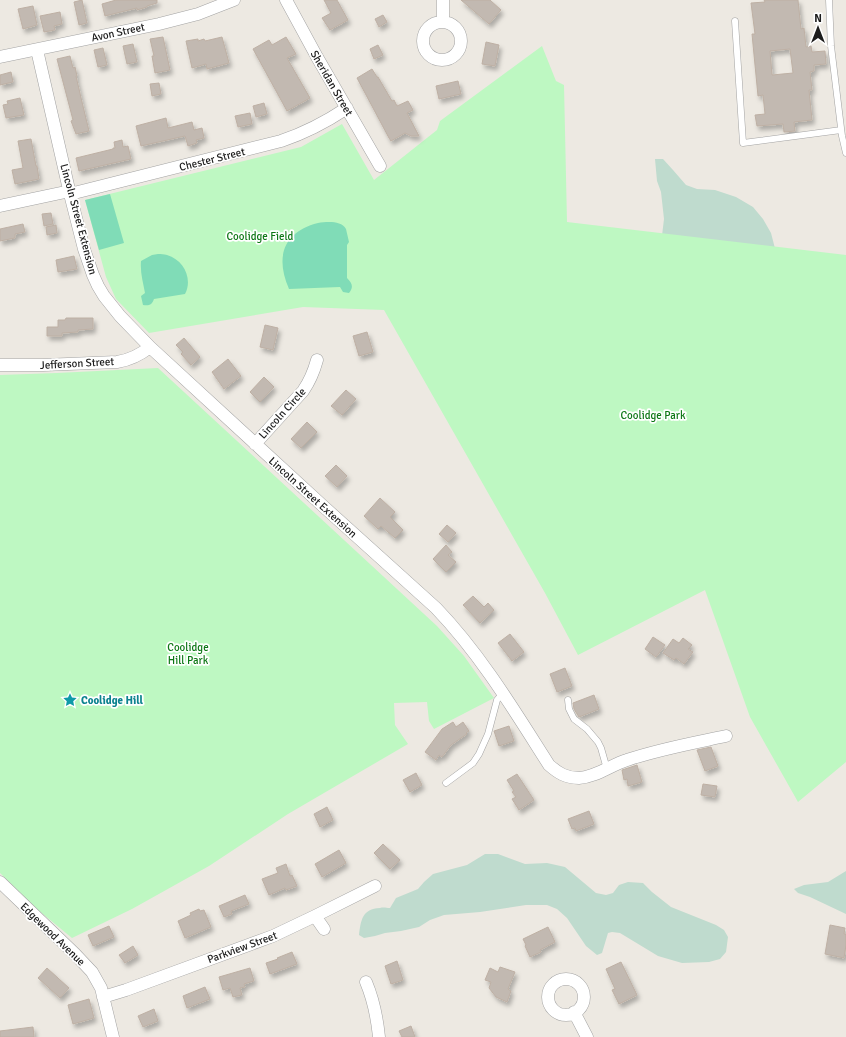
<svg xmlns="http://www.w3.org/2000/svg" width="846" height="1037" viewBox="0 0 846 1037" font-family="Signika,sans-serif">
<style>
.wetland{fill:#bfdbce}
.park{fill:#bef8c2}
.pitch{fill:#80dcb7}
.building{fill:#c2b9b1;stroke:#beb0a4;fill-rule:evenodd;filter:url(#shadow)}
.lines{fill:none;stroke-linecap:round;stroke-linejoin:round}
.service-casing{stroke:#a3a3a3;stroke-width:7}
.minor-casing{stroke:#a3a3a3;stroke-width:13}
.service{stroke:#fff;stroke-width:6}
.minor{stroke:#fff;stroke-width:12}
.labels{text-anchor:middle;stroke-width:3.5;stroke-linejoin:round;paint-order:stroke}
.street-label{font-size:11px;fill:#1c1c1c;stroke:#fff}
.park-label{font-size:11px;fill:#0d7715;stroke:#fff}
.culture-label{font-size:11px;font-weight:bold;fill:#0d838f;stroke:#fff;text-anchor:start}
</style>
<defs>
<filter id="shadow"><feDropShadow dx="2.5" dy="4" stdDeviation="2" flood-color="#0004"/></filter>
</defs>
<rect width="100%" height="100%" fill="#ede9e2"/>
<path class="wetland" d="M655 159H663L673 170 686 185 697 189 715 190 736 197 753 207 763 219 771 233 778 260 689 268 489 206 661 244 664 219 661 192 657 181Z
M485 854H498L525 864 547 863 565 867 596 893 606 895 613 893 619 885 628 882 643 883 652 892 671 907 716 925 724 930 728 937 726 952 720 959 709 962 682 963 658 956 620 933 612 932 608 933 602 953 597 955 586 946 567 918 557 909 547 905H526L480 912 444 915 430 920 419 927 401 931 385 933 375 936 364 938 359 935C361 920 362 909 380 908 384 907 386 908 390 908L396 898 418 889 424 882 433 874 467 865Z
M846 871V914L810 897 798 893 794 889 804 885 828 882Z"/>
<path class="park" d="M542 46 556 81 564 85 567 222 846 255V762L798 802 750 717 705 590 578 655 545 593 384 310 303 307 149 333 116 299 106 277 85 200 301 147 342 124 374 180 437 130 440 121Z
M158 368 437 626 464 656 494 698 434 729 429 721 427 702 394 703 395 725 408 744 288 814 209 866 132 909 72 938 38 910 0 873V375L57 373Z"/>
<path class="pitch" d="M110 194 124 243 99 250 85 200Z
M318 223C326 222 341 220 346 229 347 233 348 238 349 242L347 245V278C352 283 354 287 349 293L343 292 340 287 289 289C275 257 283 232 318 223Z
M158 254C161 254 164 254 167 255 184 260 193 279 185 294L154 299C152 305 149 306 143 305L141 296 145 293C143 282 140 272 141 261L152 255Z"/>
<path class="building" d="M82 0 87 23 79 25 74 2Z
M116 0H157V3L147 6V7L137 10V8L105 16 102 4Z
M324 0H337L348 20 330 30 322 18 331 13Z
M461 0H490L501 10 489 24Z
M764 0H798L801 29 804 28 806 47 811 46 812 52 825 51 826 64 814 65V71L810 72 812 90H809L812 120 794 122 795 131 784 132 783 124 757 126 755 115 765 114 763 95 758 96 752 34H755L751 3 765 2ZM790 49 793 73 772 75 770 51Z
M33 6 37 25 23 29 18 9Z
M60 12 62 24 54 26 55 30 44 32 40 16Z
M383 15 387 22 379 27 375 19Z
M163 37 170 70 155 73 152 56H154L150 39Z
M222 37 229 63 207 69 206 64 192 68 186 41 198 39V41L204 39 205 41Z
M286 37 296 54 287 58 310 98 287 111 253 49 269 40 272 45Z
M486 42 499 45 495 66 482 64Z
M133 44 137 62 127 64 123 46Z
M378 45 383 55 374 59 370 49Z
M103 48 107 65 98 67 94 50Z
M70 56 73 68 75 67 77 76H76L82 102 89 131 76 134 71 121 73 120 57 59Z
M372 69 377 77H378L392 101 394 100 397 106 408 101 413 110 407 113 419 136H411L405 133 391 141 389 138 357 78Z
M11 72 13 82 0 85V75Z
M458 81 461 94 439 99 436 86Z
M159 83 161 94 152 96 150 84Z
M20 98 24 115 6 118 3 105 8 104 7 101Z
M264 103 267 114 256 117 253 106Z
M250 113 252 124 238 127 235 116Z
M166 118 168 128 192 122 194 130 202 128 204 138 196 140 197 143 188 146 185 136 141 146 136 126Z
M31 139 36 166H37L39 179 15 184 12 170 23 168 18 141Z
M122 140 123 147 128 146 131 159 79 171 76 158 113 149V148H115L114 142Z
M51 213 53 224 44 226 42 214Z
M23 224 25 232 15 234V238L0 241V229Z
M56 225 57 233 47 235 46 227Z
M74 256 77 269 58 272 56 260Z
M66 318H93V329L78 330V332L62 333V336H47V327H58V320H65Z
M265 325 278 328 273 350 260 347Z
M367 332 373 352 359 356 353 336Z
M184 338 200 357 191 365 181 354 183 352 176 345Z
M228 359 241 376 224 389 212 372Z
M264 377 274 387 260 402 250 392Z
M346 390 356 399 342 415 331 406Z
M307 422 317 432 301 448 291 439Z
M336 465 347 476 337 487 325 476Z
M380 498 395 512 390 517 403 530 395 538 381 526 378 529 364 516Z
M447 525 456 533 448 542 439 534Z
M446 545 452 552 448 555 456 562 446 572 433 559Z
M473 596 484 607 488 603 494 610 480 623 463 605Z
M510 634 524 652 512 661 498 643Z
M653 637 665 645 656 657 645 649Z
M683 638 692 645 688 649 693 652 684 664 676 658 674 660 663 653 673 639 679 643Z
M565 668 572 686 557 692 550 674Z
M594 695 599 709 579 717 574 709 573 703Z
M453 722 456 727 463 722 469 731 466 733 467 734 451 745 442 757 439 755 436 760 425 752 442 729Z
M509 726 514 741 499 746 494 731Z
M711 747 718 766 705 771 697 750Z
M637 765 642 782 628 786 627 779 624 780 622 770Z
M416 773 422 785 410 792 403 780Z
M517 774 534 800 519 810 512 799 516 797 512 792 514 791 507 780Z
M703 784 717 786 715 797 701 795Z
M327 807 333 820 320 827 314 814Z
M589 811 594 824 576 831 575 828 572 829 568 819Z
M383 844 400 860 390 869 374 853Z
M339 850 346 863 322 877 315 864Z
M286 864 290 876 292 875 297 886 286 890 285 888 269 895 262 879 278 873 276 868Z
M245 895 249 904 231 911 232 914 224 917 219 906Z
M199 909 200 911 204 910 211 927 185 938 178 921 191 915 190 913Z
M830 925 845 928 844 934H846V945L844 958 825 954Z
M109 926 114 937 93 946 88 935Z
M548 927 555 942 540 950 541 952 530 957 525 946 526 945 523 939Z
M133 946 138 955 125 963 119 955Z
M292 952 297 964 270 974 266 963 278 959 277 958Z
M397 961 403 980 391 984 385 966Z
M621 962 637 995 619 1004 612 990 615 989 606 969Z
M500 967 515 972 508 989 511 991 507 1002 496 997 489 988 491 982 485 980 490 968 498 972Z
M47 968 69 988 60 998 38 978Z
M250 968 254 981 244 984 245 987 240 988 242 995 233 997 230 988 223 990 219 977Z
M205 987 210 999 187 1008 183 996Z
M89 999 94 1018 73 1024 68 1005Z
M154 1009 158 1021 143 1027 138 1016Z
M411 1026 415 1037H402L399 1031Z
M33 1027 34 1037H0V1031Z"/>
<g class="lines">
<defs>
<path id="service" d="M829 0 831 46 842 136 846 153
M735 21 743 143 841 130
M568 700 569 709 574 719 587 729 598 742 601 748 607 769
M446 783 473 763 479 754 488 734 497 700 503 693"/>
<path id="minor" d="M286 0 317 57 380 166
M443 21V0
M423 41a19 19 0 1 1 38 0a19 19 0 1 1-38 0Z
M37 50 70 194 84 249 93 275 98 286 104 296 120 316 150 347 323 506 436 608C481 655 514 710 549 765 558 773 566 778 579 778 596 777 611 765 627 760 659 749 693 743 726 736
M0 57 159 24 198 14 234 0
M70 194 281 141C305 133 326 122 347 108
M0 206 70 191
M0 365H43L117 362C130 360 140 355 150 347
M255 444 303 391C310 381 314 371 317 360
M0 882 75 954 92 972 101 988 113 1037
M315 916 324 929
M548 997a18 18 0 1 1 36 0a18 18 0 1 1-36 0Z
M366 982C374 1001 377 1017 379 1037
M103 997 126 990 273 936 315 916 375 886
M574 1012 587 1037"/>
</defs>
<use href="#service" class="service-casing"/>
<use href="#minor" class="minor-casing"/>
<use href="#service" class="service"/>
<use href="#minor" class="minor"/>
</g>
<defs>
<symbol id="sight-bare" viewBox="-9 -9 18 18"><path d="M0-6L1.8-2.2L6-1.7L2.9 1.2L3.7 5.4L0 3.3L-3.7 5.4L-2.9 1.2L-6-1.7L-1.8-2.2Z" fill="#0f9aa8" stroke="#fff" stroke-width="2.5" paint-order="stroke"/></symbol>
</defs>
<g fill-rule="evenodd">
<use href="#sight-bare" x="60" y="690" width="20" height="20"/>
</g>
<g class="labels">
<g class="street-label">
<text transform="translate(118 32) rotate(-12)" y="4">Avon Street</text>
<text transform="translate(332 83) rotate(60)" y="4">Sheridan Street</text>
<text transform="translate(212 159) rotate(-14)" y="4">Chester Street</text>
<text transform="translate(79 219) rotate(75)" y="4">Lincoln Street Extension</text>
<text transform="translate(77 363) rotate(-3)" y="4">Jefferson Street</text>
<text transform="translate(282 413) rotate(-48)" y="4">Lincoln Circle</text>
<text transform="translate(313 497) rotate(42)" y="4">Lincoln Street Extension</text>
<text transform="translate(53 934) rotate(44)" y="4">Edgewood Avenue</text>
<text transform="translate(242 947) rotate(-20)" y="4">Parkview Street</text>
</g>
<g class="park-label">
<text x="260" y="240">Coolidge Field</text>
<text x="653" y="419">Coolidge Park</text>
<text x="188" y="651">Coolidge<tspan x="188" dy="13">Hill Park</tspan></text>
</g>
<g class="culture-label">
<text x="81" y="704">Coolidge Hill</text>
</g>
</g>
<g transform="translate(818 28)" stroke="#ffffff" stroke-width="3" paint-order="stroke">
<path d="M0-3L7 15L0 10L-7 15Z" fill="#1c1c1c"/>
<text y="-6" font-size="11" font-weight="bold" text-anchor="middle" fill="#1c1c1c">N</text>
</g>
</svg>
